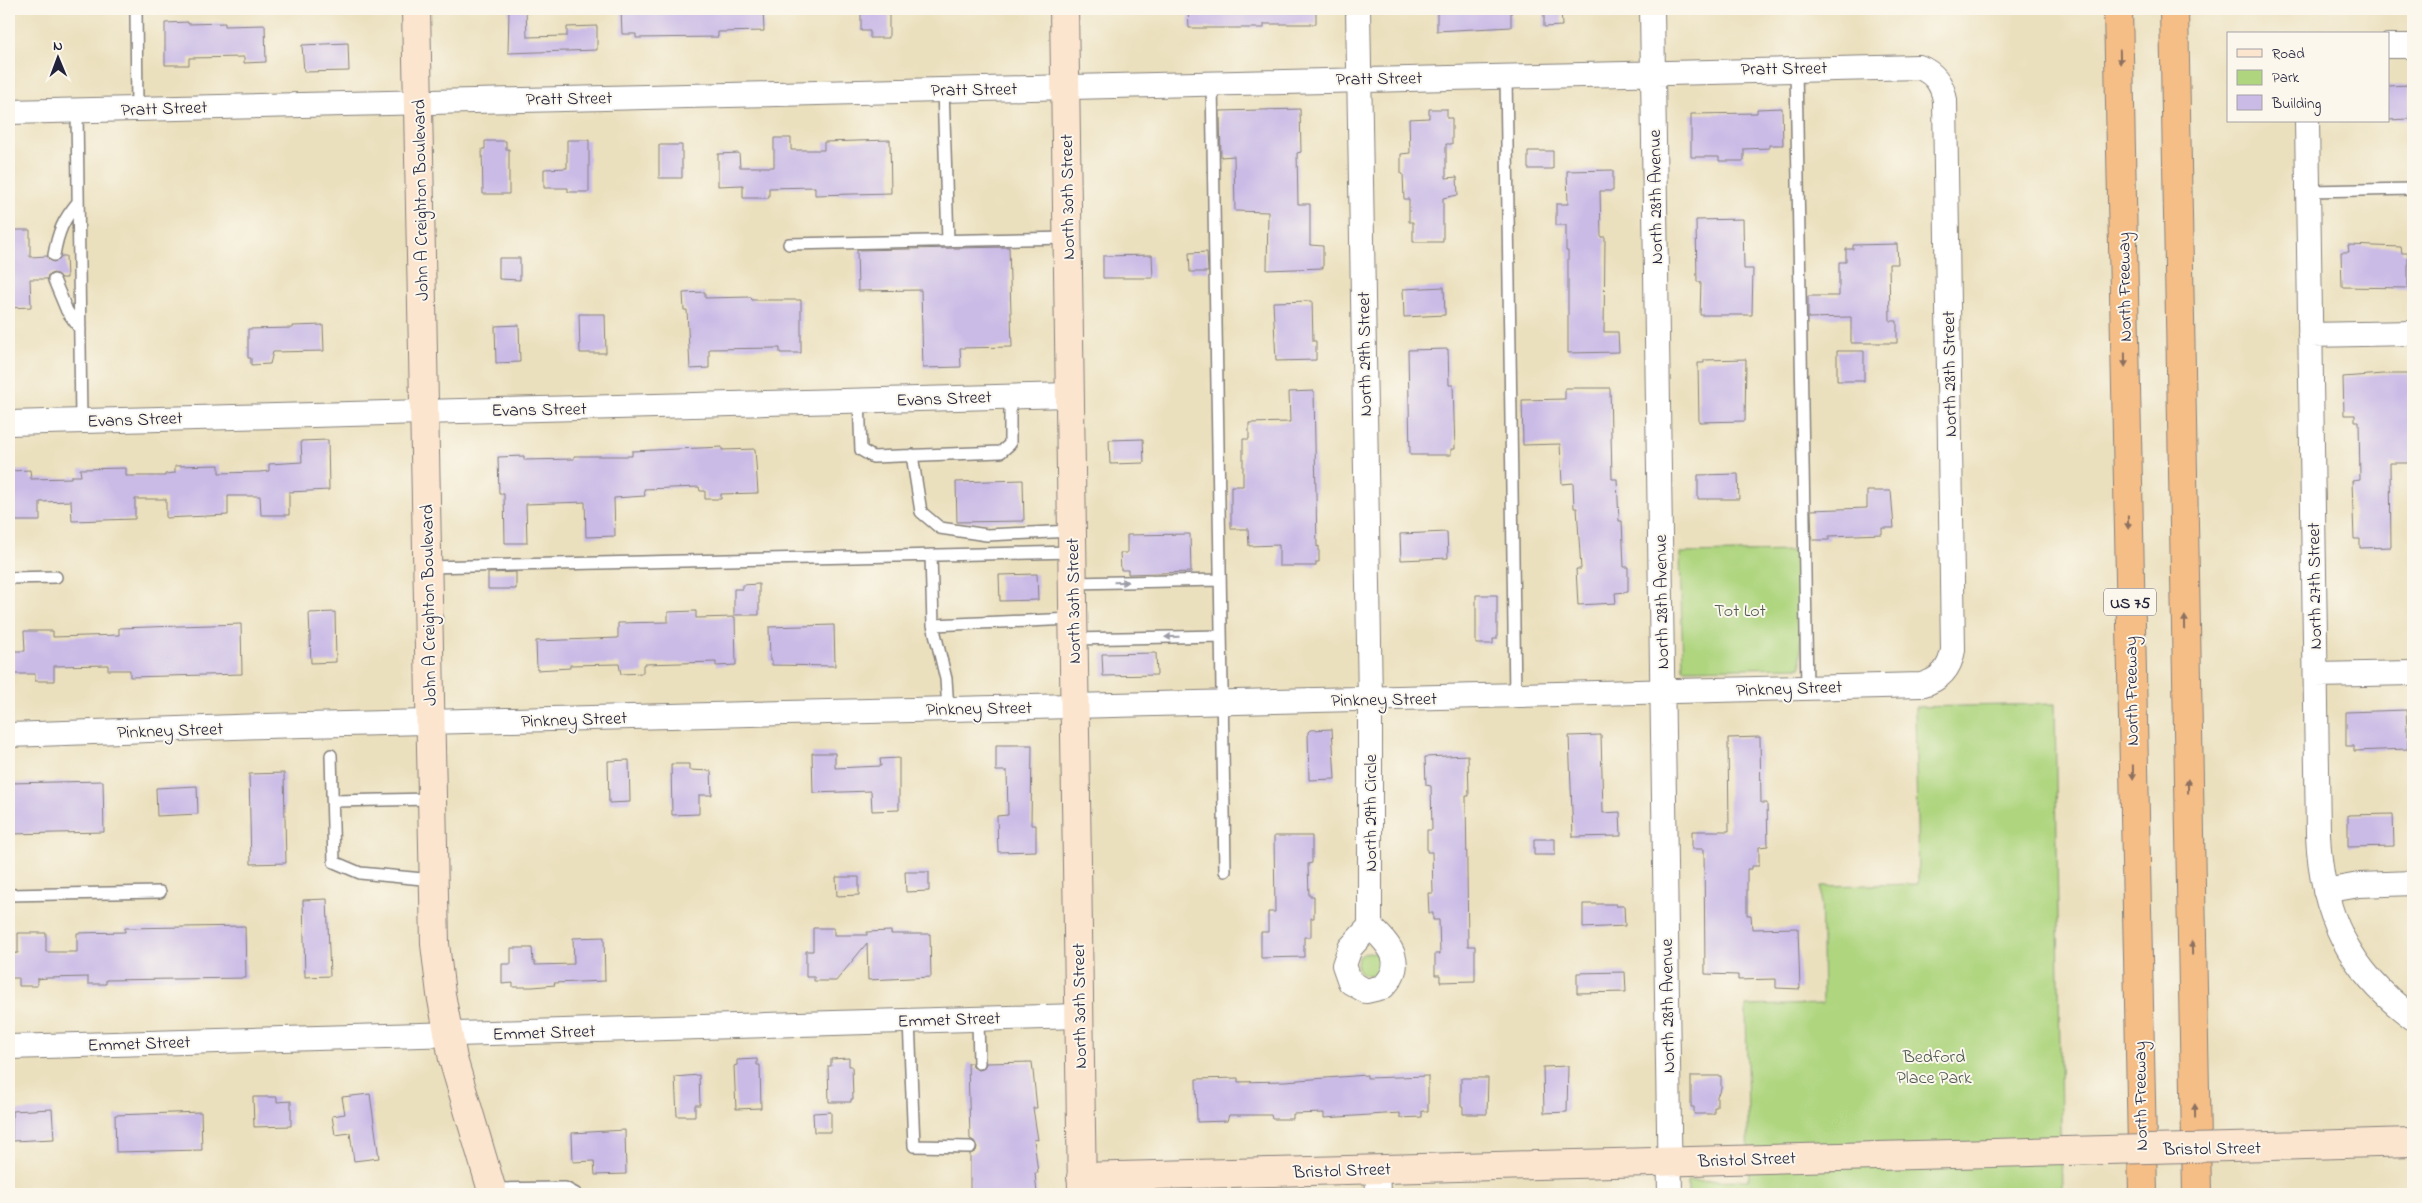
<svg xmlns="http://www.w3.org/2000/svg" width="2422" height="1203" viewBox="0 0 2422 1203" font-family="'Indie Flower',sans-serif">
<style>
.green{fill:#afd57f;stroke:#687c5d}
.building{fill:#c9bae6}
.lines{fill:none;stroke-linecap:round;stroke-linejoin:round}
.lane-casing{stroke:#86817c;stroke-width:14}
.street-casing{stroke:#86817c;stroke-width:26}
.secondary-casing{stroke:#86817c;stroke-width:30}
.highway-casing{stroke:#86817c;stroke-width:30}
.lane{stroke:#fff;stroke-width:11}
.street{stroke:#fff;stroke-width:24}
.secondary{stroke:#fbe5cf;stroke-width:28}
.highway{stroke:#f6be87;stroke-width:28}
.secondary-bridge-casing{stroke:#86817c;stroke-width:30;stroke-linecap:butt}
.secondary-bridge{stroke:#fbe5cf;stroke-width:28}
.oneway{fill:#8c7061}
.oneway2{fill:#9c9ca7}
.labels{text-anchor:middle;stroke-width:4;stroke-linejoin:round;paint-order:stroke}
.shield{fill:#fbf7ec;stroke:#636270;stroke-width:1}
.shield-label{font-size:16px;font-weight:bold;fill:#22223b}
.street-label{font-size:18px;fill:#22223b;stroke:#fbf7ec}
.park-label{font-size:18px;fill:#4c584f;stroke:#fbf7ec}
</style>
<rect width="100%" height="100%" fill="#fbf7ec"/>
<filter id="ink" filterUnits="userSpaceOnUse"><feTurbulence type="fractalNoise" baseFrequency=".02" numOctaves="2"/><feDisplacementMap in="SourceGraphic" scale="10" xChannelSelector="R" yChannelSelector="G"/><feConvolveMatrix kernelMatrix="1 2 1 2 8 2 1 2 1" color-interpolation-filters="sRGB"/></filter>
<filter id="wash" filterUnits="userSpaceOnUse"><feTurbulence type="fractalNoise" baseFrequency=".0096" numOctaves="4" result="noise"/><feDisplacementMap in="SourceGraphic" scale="20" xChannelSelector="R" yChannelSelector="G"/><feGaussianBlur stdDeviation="1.12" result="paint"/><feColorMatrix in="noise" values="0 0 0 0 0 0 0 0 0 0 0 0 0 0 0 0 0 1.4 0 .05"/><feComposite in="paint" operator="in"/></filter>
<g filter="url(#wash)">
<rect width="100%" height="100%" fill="#ebe0be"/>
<path class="green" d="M1798 551 1801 667 1683 669 1680 553Z
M2055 704 2062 1194H1688V1181L1749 1180 1746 1006 1823 1004 1821 886 1918 884 1915 707Z
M1357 964a12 12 0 1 1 24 0a12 12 0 1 1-24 0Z"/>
<g id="blocks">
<path class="building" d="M509 9H526L527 37 567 36V27L597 26V50L508 53Z
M621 9H657V12L691 9H763L764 31 718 32V37L636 38V34H622Z
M861 9H889V38H870V31H861Z
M1188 9H1316V24H1264V28H1189Z
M1437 9H1511V27L1437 31Z
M1544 9H1561L1562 26 1544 27Z
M188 22V24L225 23V26L265 25 266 62 244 63V57L189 58V65H165V23Z
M348 43 349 71 304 72 302 45Z
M2409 85 2410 119 2388 120V86Z
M1782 108 1783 145H1769V148L1744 149V161H1719V157H1691V114L1757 113V109Z
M1300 109 1301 152 1297 153 1298 204H1310V245L1323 246V268L1267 270 1268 212 1235 211 1234 156 1221 157 1220 111Z
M1429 109H1447V118H1452V144H1446V178L1457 177 1458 195 1443 198V242H1413V222H1409V199H1404L1403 174H1401V154L1410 153 1409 119 1429 118Z
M774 138H791V150H824V142L890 140 891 193 815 195V187L769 188V198H743V185L718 186V154L739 153 740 167H774Z
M567 140H589V192H568V188H544V169L567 168Z
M485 141H506V149H509V194H483L482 149H485Z
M659 145H682V178H659Z
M1528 151H1553V169H1528Z
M1613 170V191H1600L1601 237H1605L1604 332H1618L1619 352 1568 353V251H1566V225H1556V204H1568L1567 171Z
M1743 219 1744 269H1753L1752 315H1700L1701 282H1697L1696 220Z
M9 230H30V257L47 256 53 262 59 260 62 256H66L67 278H61L54 273 48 275 47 279H30L31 307 9 308Z
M1897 244 1898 264H1889L1890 321H1897V343H1851V317L1808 318V296H1839V262H1846V249H1853V245Z
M2348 245 2401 247 2402 253H2408V288L2342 287 2341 252H2349Z
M1009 247 1012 347 960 348 961 367 923 368 921 290 858 291 857 250Z
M1207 252 1208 272H1190L1189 253Z
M1152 255 1153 278H1103V256Z
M499 258H520V280L499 279Z
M1444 287 1445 315 1404 317 1403 289Z
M705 292V298L751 297 752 300H801V353H780V348L709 349V368L690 369 687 310H684L683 293Z
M1312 301 1313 341H1316V360L1276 361 1273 302Z
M579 314H605L606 353H580Z
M323 325 324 351 273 352 270 364 251 365V358H248V329L293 328V326Z
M519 325 520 362 496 363 495 326Z
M1448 349 1449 385H1453L1455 449H1451V455H1410L1408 350Z
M1837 351H1864V381H1837Z
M1746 359 1745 421 1699 422 1698 363H1704V360Z
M2383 374H2411L2413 463H2390L2391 547 2360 548V539H2354L2352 481 2360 480 2359 421H2355V415H2344L2343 377Z
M1565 388H1610L1612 479H1617L1619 521H1622L1624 567H1628V592L1615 593 1616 603 1578 605 1576 569H1581L1577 508H1574L1573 483 1562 484 1560 444 1523 445 1522 400 1565 399Z
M1314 391 1317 547 1319 546V562H1316V566H1279V545L1249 546 1248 529H1231V486H1243V439H1249V423L1290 422 1289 392Z
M1143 439 1144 463 1110 464 1109 440Z
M328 440 329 490 289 492V515H261L260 496H228V515L166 518V499H135V519L72 521 71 501 40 502V521H12L11 471 30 470 31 479 71 478V476H81L80 469 126 468V476H165V474L175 473V466L219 465V473L260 472 269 471V464L302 462 301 441Z
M722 447V450L755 449 758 493 721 494V499H705V491H700L699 487 644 489 645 496 614 498 615 536 586 537 585 502 526 504 527 543H505L504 494H499L498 457 524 456V460L574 459V456H632V451Z
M1738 474 1739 499H1698V475Z
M1023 480 1024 521 957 522 956 482Z
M1867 491H1891L1894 528H1882V534L1829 536V540H1812L1811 510 1867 508Z
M1447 532 1448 558 1401 560 1400 534Z
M1190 534 1191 572 1128 574V570H1121L1120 553H1127V535Z
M516 572V589H488V573Z
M1037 574 1038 600 1000 601 999 575Z
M759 584V615H734V589H742V585Z
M1476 595H1497V639H1493V644H1476Z
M696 611V618L735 617 736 665 716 666V662L645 664 643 665V673L621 674 619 664 570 665V668L537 670 536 641 618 638V623L668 622V612Z
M335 612 336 662 311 663 309 613Z
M241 624 242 674 130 677V670H108V665L54 666V681H35V674H14L13 651H25L24 631H53V637L119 635V628Z
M834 625 835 666 772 665V661H770L769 627Z
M1156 653 1157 675 1103 676 1102 654Z
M2406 710 2408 749 2354 751V746H2346V712Z
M1332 729 1335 779 1309 780 1308 732 1310 730Z
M1601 735 1603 813 1620 812 1621 836 1573 837 1569 736Z
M1760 737 1761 803H1767L1768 846 1759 847V866H1752V869H1747V915H1751L1752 929 1798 928 1800 989 1776 988V979L1738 980V975L1705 974 1704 849H1692V831H1729L1728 738Z
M996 745H1032L1031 825H1036V851L998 852 997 816 1008 815 1007 771H996Z
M812 753H835V768L881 766 880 759 899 758V810L872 811 871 791 813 793Z
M1468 755 1469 796H1466L1468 946H1475V981L1440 982V975H1435V954H1440L1439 920H1433V913H1429L1428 893H1433L1432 852H1427V830H1432L1431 786 1426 785 1425 757Z
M629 760 630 802 609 803 608 761Z
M671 764H689V770L711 771 712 795H699V814L672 815Z
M284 773 286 863 251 864 249 774Z
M103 781 104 832 9 834V783Z
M197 786 198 814 157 816 156 788Z
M2393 814 2394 846 2348 847V815Z
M1274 836H1312V863L1308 864 1309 896H1314V918H1311V937H1304V957L1261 958V932H1268V912H1275Z
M1534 839H1555V855H1534Z
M905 872H929V891L906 892Z
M836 877H859V895L837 896Z
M327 899 330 976 305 977 303 900Z
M1583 904H1616V906H1624L1625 926 1583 928Z
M245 926 246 978 106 980V984H88V977L47 978 37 979V986H19V978H9V954L18 953V933H46V952H77V933L125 932V928Z
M813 928H834V935H867V932L891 931V934H930L931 977 868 980 867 943 836 981H814V977H806V951H813Z
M604 937 605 981 554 983 555 985 533 987H513V983L502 984V964H511V948H532L533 962H535V965L574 964 573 938Z
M1625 972 1626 992 1577 993V973Z
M849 1058V1066H852L853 1099H851V1102H829L828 1066H831V1059Z
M757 1059V1065H760L761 1108 736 1109 734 1066 737 1065V1060Z
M1032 1062 1037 1108H1033L1038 1140 1034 1139 1038 1173H1035L1037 1194H970V1154L976 1151 977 1147 974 1141 970 1139 968 1063H972L973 1067 979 1070 983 1069 986 1063Z
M1568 1066 1567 1112 1544 1113 1543 1067Z
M699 1075 700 1105H695V1116H677L675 1077Z
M1367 1075V1078L1428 1076V1111H1422V1117L1400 1118V1113L1324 1118V1113L1293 1114V1119H1272L1271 1115H1229L1227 1121 1197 1122 1196 1079 1238 1078V1082L1285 1081Z
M1691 1076H1721V1089L1717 1096V1107H1714V1114H1694V1107H1691Z
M1461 1078H1488L1487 1114H1463V1106H1461Z
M370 1094 379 1158 354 1161 350 1133 335 1135 332 1116 345 1114 342 1097Z
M253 1097H277V1102L291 1101V1126L254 1127Z
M52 1109 54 1139 12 1141V1111Z
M201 1112 202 1150 116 1152 115 1115Z
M831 1112V1132H814L813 1113Z
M625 1130 626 1174 595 1175 594 1161 573 1162 572 1133Z"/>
</g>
</g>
<g filter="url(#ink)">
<use href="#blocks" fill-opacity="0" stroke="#86817c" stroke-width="1"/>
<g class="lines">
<defs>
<path id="lane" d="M136 9 137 108
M1796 68 1807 688
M1506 75 1515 696
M1212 82 1225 871
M943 89 948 241
M77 111 81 421
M2308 191 2413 189
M789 244 1068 238
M54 255C58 232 63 220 78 202
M54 280 67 311 80 329
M859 400 861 450 873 457 1001 452 1010 444V396
M912 455 921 512 940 528 987 535 1072 531
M931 555 933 625 946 679 948 709
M427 567 1072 552
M9 578 56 577
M1073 583 1220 580
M933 625 1073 619
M1073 639 1221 636
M331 755 334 862 360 873 433 880
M333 801 431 799
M9 895 160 892
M978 1019 979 1063
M909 1020 914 1146 970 1147
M491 1189 565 1188 576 1194"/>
<path id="street" d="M1358 9 1370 700V926C1390 945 1407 963 1383 987L1366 991 1350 982 1344 965 1350 948 1370 926
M1652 9 1670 1194
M2388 46H2413
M9 112 1919 67C1934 73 1942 83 1945 100L1953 650C1950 669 1940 680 1921 685L265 726 9 735
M2307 121 2318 834C2321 913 2349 971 2413 1018
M2310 335 2413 333
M9 423 1070 395
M2316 675 2413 673
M2325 891 2359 885 2413 883
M9 1047 1079 1016
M1377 1169 1378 1194"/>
<path id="secondary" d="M416 9 435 944 441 994 453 1059 493 1194
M1064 9 1082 1194
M2271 1146 2413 1142
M1081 1177 2066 1151"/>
<path id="highway" d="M2118 9 2143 1194
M2174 9 2197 1194"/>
</defs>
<use href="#lane" class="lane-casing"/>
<use href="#street" class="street-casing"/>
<use href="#secondary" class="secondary-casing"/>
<use href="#highway" class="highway-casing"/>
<use href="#lane" class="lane"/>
<use href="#street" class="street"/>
<use href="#secondary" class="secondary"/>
<use href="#highway" class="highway"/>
<defs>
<path id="secondary-bridge" d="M2066 1151 2271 1146"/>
</defs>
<use href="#secondary-bridge" class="secondary-bridge-casing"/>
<use href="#secondary-bridge" class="secondary-bridge"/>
</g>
<defs><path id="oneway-solid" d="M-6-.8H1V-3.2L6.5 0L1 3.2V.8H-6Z" transform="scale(1.25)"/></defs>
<g class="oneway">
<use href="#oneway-solid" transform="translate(2120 57) rotate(89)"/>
<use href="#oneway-solid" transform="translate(2125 360) rotate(89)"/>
<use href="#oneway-solid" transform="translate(2128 522) rotate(89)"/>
<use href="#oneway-solid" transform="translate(2185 623) rotate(-91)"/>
<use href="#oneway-solid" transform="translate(2133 772) rotate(89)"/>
<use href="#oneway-solid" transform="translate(2188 786) rotate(-91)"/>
<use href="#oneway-solid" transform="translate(2192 948) rotate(-91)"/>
<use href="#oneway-solid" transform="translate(2195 1111) rotate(-91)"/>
</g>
<g class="oneway2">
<use href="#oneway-solid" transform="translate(1121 582) rotate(-1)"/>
<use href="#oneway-solid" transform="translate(1172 637) rotate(179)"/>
</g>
</g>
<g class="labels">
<rect class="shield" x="2104" y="588.5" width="52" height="27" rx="4"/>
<g class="shield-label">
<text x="2130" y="608">US 75</text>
</g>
<g class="street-label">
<text transform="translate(1784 68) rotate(-1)" y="6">Pratt Street</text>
<text transform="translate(1379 78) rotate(-1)" y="6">Pratt Street</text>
<text transform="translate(974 89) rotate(-1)" y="6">Pratt Street</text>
<text transform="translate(569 98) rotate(-1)" y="6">Pratt Street</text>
<text transform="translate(164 108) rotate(-2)" y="6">Pratt Street</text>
<text transform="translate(1067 197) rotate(-91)" y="6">North 30th Street</text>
<text transform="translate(1655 197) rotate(-91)" y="6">North 28th Avenue</text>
<text transform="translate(420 200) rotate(-91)" y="6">John A Creighton Boulevard</text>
<text transform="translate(2124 287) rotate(-91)" y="6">North Freeway</text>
<text transform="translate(1364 354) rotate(-91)" y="6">North 29th Street</text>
<text transform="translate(1949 374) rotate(-91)" y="6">North 28th Street</text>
<text transform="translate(944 398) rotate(-2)" y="6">Evans Street</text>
<text transform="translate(539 409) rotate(-1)" y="6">Evans Street</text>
<text transform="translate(135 419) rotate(-2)" y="6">Evans Street</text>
<text transform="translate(2314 586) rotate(-91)" y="6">North 27th Street</text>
<text transform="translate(1073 601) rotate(-91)" y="6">North 30th Street</text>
<text transform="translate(1661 602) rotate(-91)" y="6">North 28th Avenue</text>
<text transform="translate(428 605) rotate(-91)" y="6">John A Creighton Boulevard</text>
<text transform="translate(1789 688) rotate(-2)" y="6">Pinkney Street</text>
<text transform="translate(2131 691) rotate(-91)" y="6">North Freeway</text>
<text transform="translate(1384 699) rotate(-1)" y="6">Pinkney Street</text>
<text transform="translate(979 708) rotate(-1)" y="6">Pinkney Street</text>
<text transform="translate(574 719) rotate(-2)" y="6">Pinkney Street</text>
<text transform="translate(170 730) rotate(-2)" y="6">Pinkney Street</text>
<text transform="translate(1370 813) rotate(-90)" y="6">North 29th Circle</text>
<text transform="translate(1079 1006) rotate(-91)" y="6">North 30th Street</text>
<text transform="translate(1667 1006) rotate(-91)" y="6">North 28th Avenue</text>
<text transform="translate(949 1019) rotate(-2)" y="6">Emmet Street</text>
<text transform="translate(544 1032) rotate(-2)" y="6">Emmet Street</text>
<text transform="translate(139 1043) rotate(-2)" y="6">Emmet Street</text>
<text transform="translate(2140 1096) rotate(-91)" y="6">North Freeway</text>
<text transform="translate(2212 1148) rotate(-1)" y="6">Bristol Street</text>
<text transform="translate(1747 1159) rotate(-2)" y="6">Bristol Street</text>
<text transform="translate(1342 1170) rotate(-2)" y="6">Bristol Street</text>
</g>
<g class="park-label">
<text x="1740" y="616">Tot Lot</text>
<text x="1934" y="1062">Bedford<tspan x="1934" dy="21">Place Park</tspan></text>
</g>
</g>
<rect width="2422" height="1203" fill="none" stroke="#fbf7ec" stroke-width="30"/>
<rect x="2227" y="32" width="162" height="90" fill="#fbf7ec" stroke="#a4a2a5"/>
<rect x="2237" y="49" width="25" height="8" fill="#fbe5cf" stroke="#a4a2a5"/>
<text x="2272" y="58" font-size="15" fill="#22223b">Road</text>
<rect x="2237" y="70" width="25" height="15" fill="#afd57f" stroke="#a4a2a5"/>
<text x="2272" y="82" font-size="15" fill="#22223b">Park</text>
<rect x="2237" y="95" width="25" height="15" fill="#c9bae6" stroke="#a4a2a5"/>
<text x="2272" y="108" font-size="15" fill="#22223b">Building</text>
<g transform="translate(58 58) rotate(359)" stroke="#fbf7ec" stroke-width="4" paint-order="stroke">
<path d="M0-4L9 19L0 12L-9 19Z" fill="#22223b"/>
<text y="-8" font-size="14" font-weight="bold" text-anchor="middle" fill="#22223b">N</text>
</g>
</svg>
